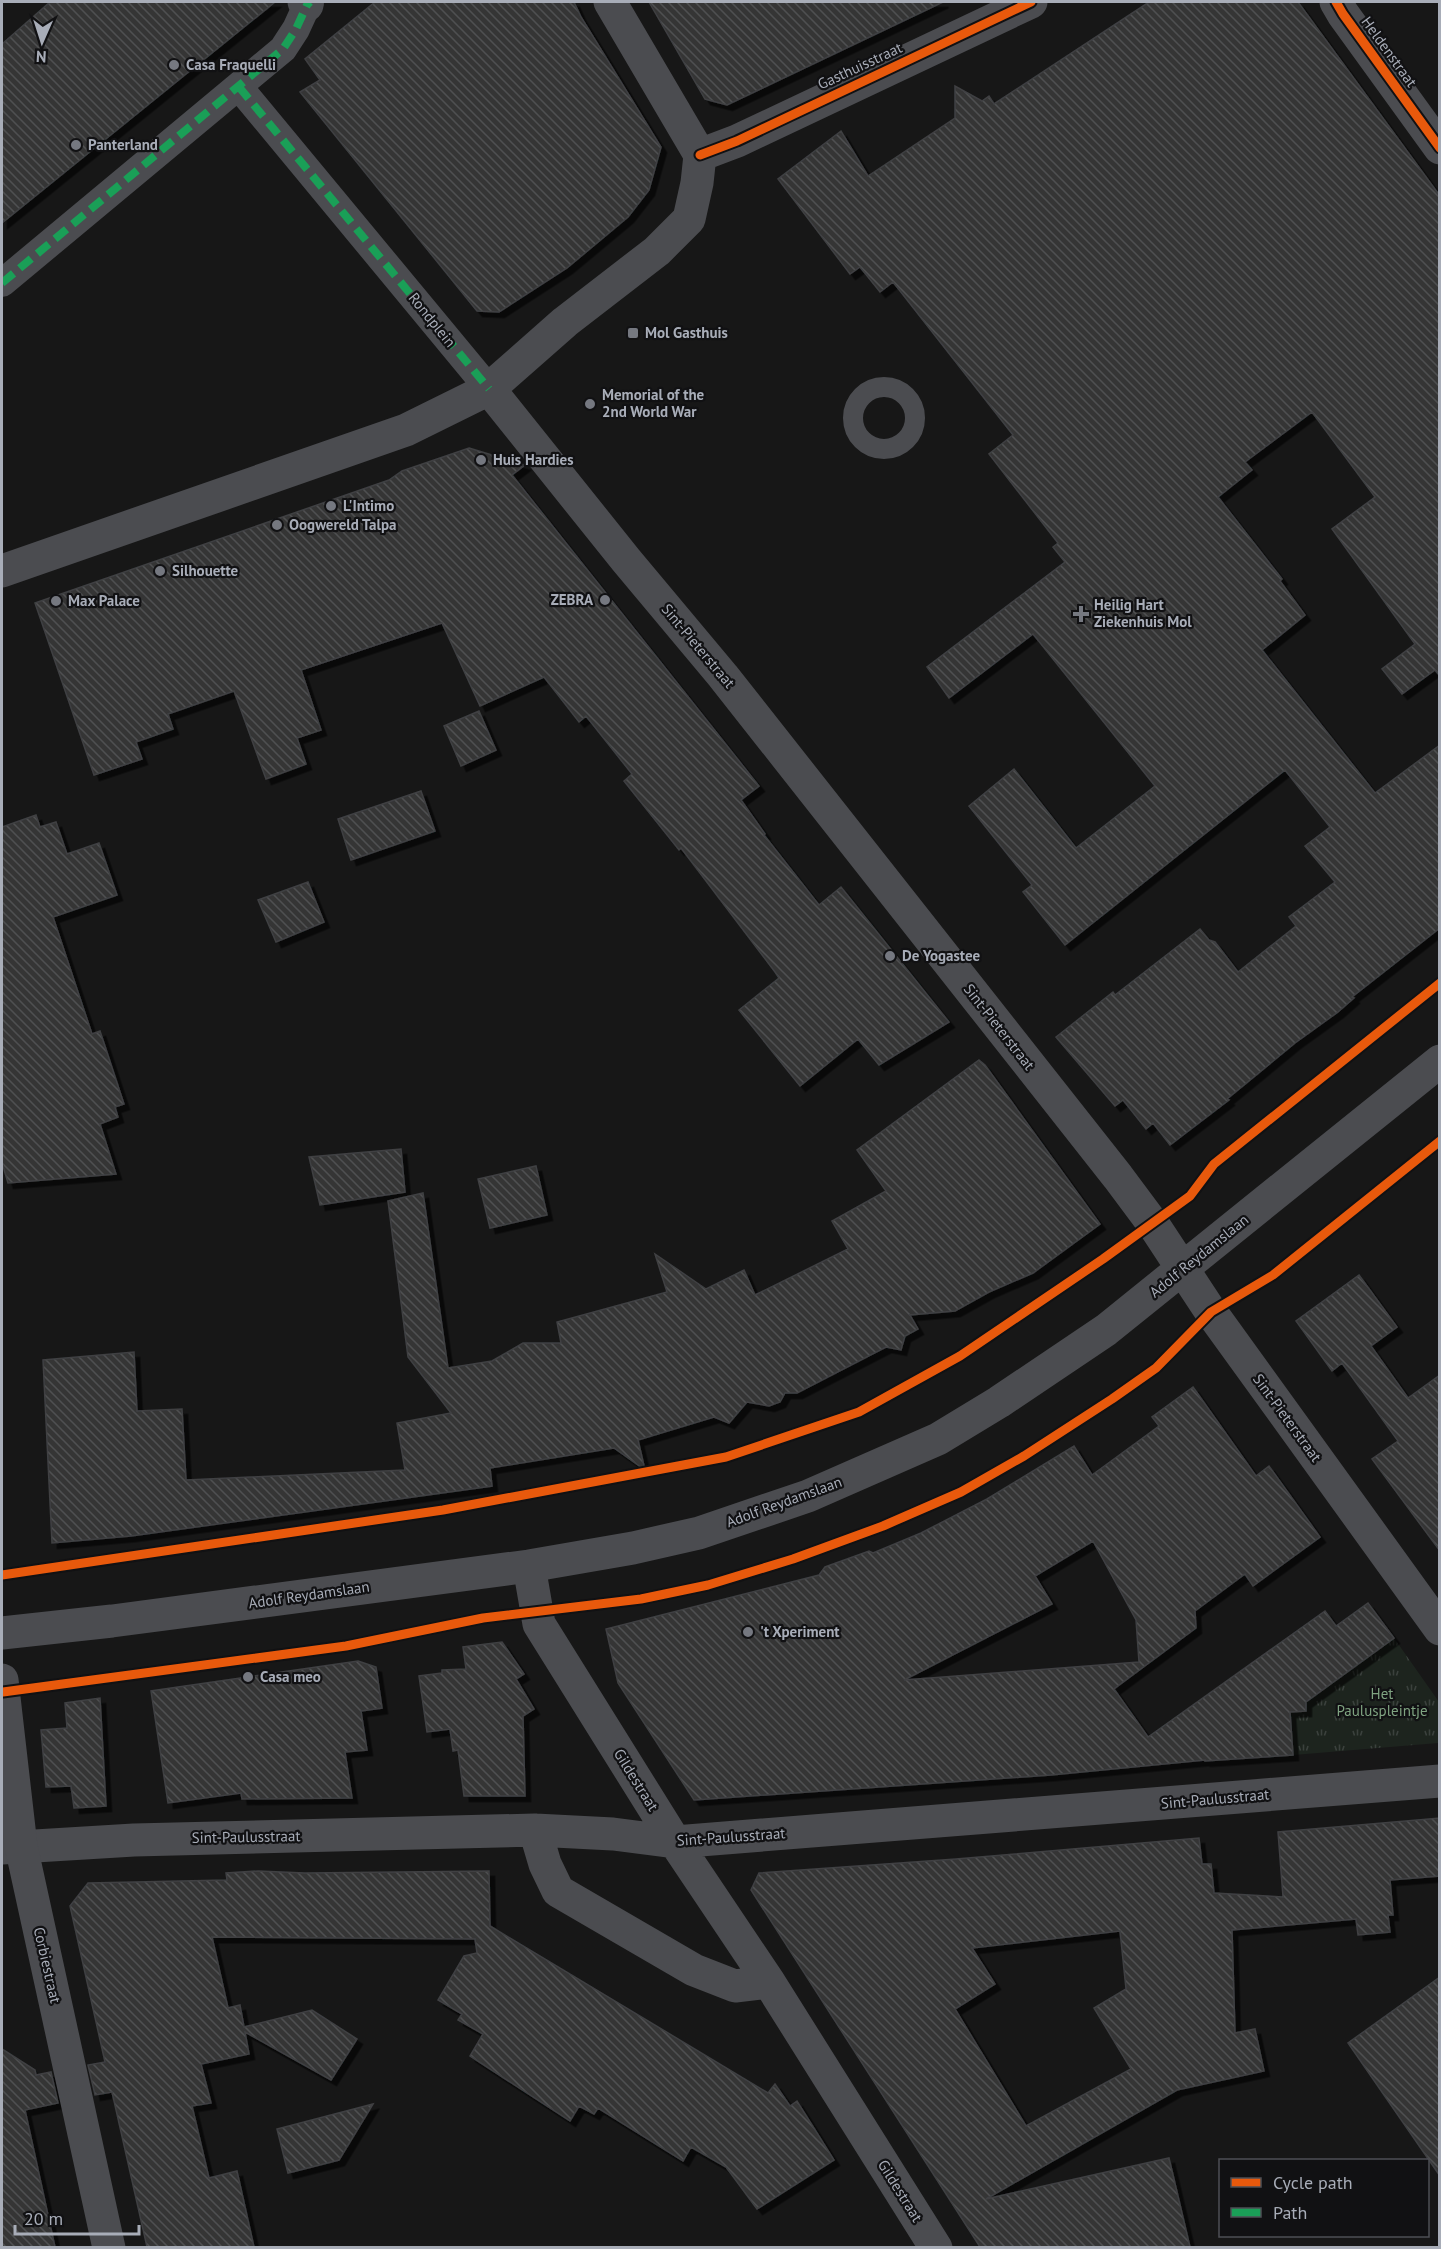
<svg xmlns="http://www.w3.org/2000/svg" width="1441" height="2249" viewBox="0 0 1441 2249" font-family="'PT Sans',sans-serif">
<style>
.grass{fill:url(#grass-tufts)}
.building{fill:url(#building-back-hatch);stroke:#3f4043;stroke-width:1.5;fill-rule:evenodd;filter:url(#shadow)}
.lines{fill:none;stroke-linecap:round;stroke-linejoin:round}
.service{stroke:#4b4c50;stroke-width:20}
.pedestrian{stroke:#4b4c50;stroke-width:28}
.minor{stroke:#4b4c50;stroke-width:33}
.tertiary{stroke:#4b4c50;stroke-width:33}
.quiet{stroke:#1a9f57;stroke-width:8;stroke-dasharray:15 8;stroke-linecap:butt}
.cycleway-casing{stroke:#111113;stroke-width:13}
.cycleway{stroke:#e8590c;stroke-width:9}
.poi-dot{fill:#757880;stroke:#111113;stroke-width:2}
.labels{text-anchor:middle;stroke-width:4.5;stroke-linejoin:round;paint-order:stroke}
.street-label{font-size:15px;fill:#a8adb8;stroke:#111113}
.poi-label{font-size:15px;font-weight:bold;fill:#a8adb8;stroke:#111113;text-anchor:start}
.park-label{font-size:15px;fill:#7fa381;stroke:#111113}
</style>
<defs>
<pattern id="grass-tufts" width="24" height="20" patternUnits="userSpaceOnUse" patternTransform="scale(1.5)"><rect width="24" height="20" fill="#1d241e"/><path d="M3 7l-1-3M5 7V3M7 7l1-3M15 17l-1-3M17 17v-4M19 17l1-3" fill="none" stroke="#3b413d"/></pattern>
<pattern id="building-back-hatch" width="6" height="6" patternUnits="userSpaceOnUse" patternTransform="scale(1.5)"><rect width="6" height="6" fill="#353536"/><path d="M-1 5l2 2M0 0l6 6M5-1l2 2" fill="none" stroke="#4f5051"/></pattern>
<filter id="shadow"><feDropShadow dx="5.5" dy="5.5" stdDeviation="0" flood-color="#0009"/></filter>
</defs>
<rect width="100%" height="100%" fill="#171717"/>
<path class="grass" d="M1394 1638 1439 1702 1438 1743 1293 1755 1290 1712 1306 1711 1304 1684 1340 1677Z"/>
<path class="building" d="M50 2H275L2 223V44Z
M375 2H574L581 17 661 147 649 190 628 217 567 268 499 312 477 311 300 92 320 80 305 59Z
M649 2H943L727 105 705 99Z
M1149 2H1298L1440 196V676L1435 670 1402 694 1382 669 1415 644 1332 529 1375 497 1312 412 1245 462 1252 470 1218 497 1282 579 1280 581 1305 615 1262 650 1375 793 1440 745V928L1352 997 1354 998 1338 1012 1295 1043 1227 1099 1229 1100 1170 1145 1153 1123 1146 1129 1123 1100 1115 1106 1056 1037 1113 992 1115 995 1200 929 1209 940 1215 942 1238 972 1296 926 1289 917 1335 882 1305 846 1330 827 1285 770 1065 945 1023 892 1032 885 969 806 1014 769 1076 848 1155 786 1033 634 949 698 927 667 1065 562 1053 547 1058 543 989 454 1013 435 893 282 880 292 860 267 850 274 778 179 841 131 868 176 955 118V86L982 101 989 96 994 104Z
M469 448 525 465 512 475 759 786 741 800 765 834 764 835 819 905 841 887 949 1022 879 1065 858 1039 800 1086 739 1010 779 978 775 972 681 848 679 850 624 781 632 774 586 716 579 722 544 677 480 706 442 623 301 670 321 730 297 738 306 764 266 779 234 691 168 714 173 729 136 742 142 759 94 775 35 603 389 480 402 471Z
M479 711 496 750 461 766 444 726Z
M421 791 435 831 351 860 338 819Z
M36 815 40 827 56 822 67 854 99 843 117 895 53 917 92 1034 100 1031 124 1104 115 1107 118 1117 100 1124 116 1174 8 1183 2 1163V827Z
M308 882 324 922 276 942 258 900Z
M979 1060 985 1065 1100 1224 1033 1273 989 1292 955 1311 910 1315 918 1329 905 1336 901 1350 886 1347 797 1393H785L780 1402 769 1406 747 1402 729 1423 714 1417 638 1440 645 1470 614 1448 490 1468 492 1486 131 1536 52 1543 43 1360 134 1352 137 1411 182 1409 186 1480 405 1470 397 1423 451 1413 408 1357 388 1201 423 1193 448 1368 492 1361 523 1343H561L557 1322 667 1292 655 1254 706 1289 744 1270 755 1295 848 1249 832 1221 886 1191 857 1150Z
M401 1149 405 1192 320 1205 309 1157Z
M536 1166 547 1215 490 1228 478 1179Z
M1359 1275 1397 1327 1371 1346 1408 1398 1440 1375V1551L1372 1459 1398 1441 1342 1363 1332 1371 1296 1321Z
M1193 1387 1256 1476 1269 1466 1320 1537 1253 1586 1245 1574 1195 1611 1196 1628 1114 1689 1148 1737 1325 1611 1336 1626 1368 1603 1394 1638 1306 1702V1711L1290 1712 1293 1755 1205 1761V1760L1051 1775 694 1800 618 1683 606 1629 819 1575 825 1567 869 1551 873 1553 921 1533 987 1499 1074 1446 1092 1475 1159 1426 1152 1417ZM1093 1541 1136 1620 1139 1662 904 1680 1052 1604 1035 1576Z
M502 1642 524 1674 516 1679 534 1709 523 1716 525 1796H464L458 1750 453 1751 450 1729 427 1732 419 1676 442 1673V1670L466 1669 463 1647Z
M358 1661 376 1667 382 1708 361 1711 367 1750 345 1752 352 1798 242 1799 241 1793 168 1803 151 1691Z
M100 1698 106 1806 74 1808 71 1786 46 1787 41 1730 67 1728 65 1703Z
M1440 1818V1876L1390 1880 1393 1915H1388L1390 1932 1358 1935 1356 1919 1232 1930 1235 2033 1255 2029 1264 2071 1177 2090 986 2199 1169 2158 1190 2247H980L751 1890 759 1873 956 1859 1199 1838 1202 1864H1211L1214 1893 1283 1897 1278 1832ZM1120 1931 1126 1989 1094 2008 1131 2069 1026 2126 955 2009 995 1984 972 1948Z
M258 1871 305 1873 489 1871 490 1926 768 2093 775 2084 790 2106 797 2101 834 2160 757 2209 726 2167 691 2147 683 2161 598 2108 594 2114 579 2106 570 2121 470 2056 483 2034 458 2020 462 2014 438 2000 464 1956 477 1953 475 1939 212 1937 228 2008 240 2005 244 2027 312 2010 357 2039 331 2080 245 2032 249 2054 201 2064 211 2103 192 2106 209 2178 237 2171 254 2247H147L112 2092 95 2095 88 2065 105 2062 70 1906 88 1883 227 1880 226 1873Z
M1440 1977V2176L1348 2043Z
M2 2049 35 2070 36 2075 51 2072 58 2103 25 2110 55 2247H2Z
M373 2104 339 2160 288 2173 277 2129Z"/>
<g class="lines">
<path class="service" d="M853 418a31 31 0 1 1 62 0a31 31 0 1 1-62 0Z"/>
<path class="pedestrian" d="M239 87 489 389
M2 283 283 49 296 29 307 5 310 2"/>
<path class="minor" d="M304 2 307 5
M610 2 700 155
M1336 2 1343 14 1440 148
M700 155 737 141 1031 2
M489 389 626 560 723 676 1118 1177 1153 1224 1211 1312 1440 1629
M2 571 406 430 489 389 565 322 657 251 689 219 697 183 700 155
M529 1566 539 1624 675 1842 769 1982 936 2248
M2 1633 112 1621 529 1566 633 1548 699 1533 808 1496 938 1439 999 1402 1106 1330 1440 1061
M535 1830 545 1864 558 1891 694 1970 735 1986 769 1982
M2 1848 134 1840 535 1830 613 1834 675 1842 1440 1781"/>
<path class="tertiary" d="M2 1680 21 1846 109 2248"/>
<path class="quiet" d="M239 87 489 389
M2 283 283 49 296 29 307 5 310 2"/>
<defs>
<path id="cycleway" d="M1336 2 1343 14 1440 148
M700 155 737 141 1031 2
M2 1575 443 1510 726 1457 859 1412 960 1356 1103 1259 1190 1196 1214 1164 1440 983
M3 1692 346 1646 483 1618 641 1599 708 1585 793 1559 883 1526 961 1492 1024 1456 1112 1399 1156 1368 1211 1312 1273 1275 1440 1141"/>
</defs>
<use href="#cycleway" class="cycleway-casing"/>
<use href="#cycleway" class="cycleway"/>
</g>
<g class="poi-dot">
<circle cx="174" cy="65" r="6"/>
<circle cx="76" cy="145" r="6"/>
<rect x="627" y="327" width="12" height="12" rx="3"/>
<circle cx="590" cy="404" r="6"/>
<circle cx="481" cy="460" r="6"/>
<circle cx="331" cy="506" r="6"/>
<circle cx="277" cy="525" r="6"/>
<circle cx="160" cy="571" r="6"/>
<circle cx="605" cy="600" r="6"/>
<circle cx="56" cy="601" r="6"/>
<path d="M1078 605h6v6h6v6h-6v6h-6v-6h-6v-6h6z"/>
<circle cx="890" cy="956" r="6"/>
<circle cx="748" cy="1632" r="6"/>
<circle cx="248" cy="1677" r="6"/>
</g>
<g class="labels">
<g class="street-label">
<text transform="translate(1389 52) rotate(54)" y="5">Heldenstraat</text>
<text transform="translate(860 66) rotate(-25)" y="5">Gasthuisstraat</text>
<text transform="translate(432 320) rotate(51)" y="5">Rondplein</text>
<text transform="translate(698 646) rotate(50)" y="5">Sint-Pieterstraat</text>
<text transform="translate(999 1027) rotate(52)" y="5">Sint-Pieterstraat</text>
<text transform="translate(1199 1256) rotate(-39)" y="5">Adolf Reydamslaan</text>
<text transform="translate(1287 1418) rotate(54)" y="5">Sint-Pieterstraat</text>
<text transform="translate(784 1502) rotate(-20)" y="5">Adolf Reydamslaan</text>
<text transform="translate(309 1595) rotate(-8)" y="5">Adolf Reydamslaan</text>
<text transform="translate(636 1780) rotate(58)" y="5">Gildestraat</text>
<text transform="translate(1215 1799) rotate(-5)" y="5">Sint-Paulusstraat</text>
<text transform="translate(246 1837) rotate(-1)" y="5">Sint-Paulusstraat</text>
<text transform="translate(731 1837) rotate(-4)" y="5">Sint-Paulusstraat</text>
<text transform="translate(47 1965) rotate(77)" y="5">Corbiestraat</text>
<text transform="translate(900 2191) rotate(58)" y="5">Gildestraat</text>
</g>
<g class="poi-label">
<text x="186" y="70">Casa Fraquelli</text>
<text x="88" y="150">Panterland</text>
<text x="645" y="338">Mol Gasthuis</text>
<text x="602" y="400">Memorial of the<tspan x="602" dy="17">2nd World War</tspan></text>
<text x="493" y="465">Huis Hardies</text>
<text x="343" y="511">L'Intimo</text>
<text x="289" y="530">Oogwereld Talpa</text>
<text x="172" y="576">Silhouette</text>
<text x="593" y="605" text-anchor="end">ZEBRA</text>
<text x="68" y="606">Max Palace</text>
<text x="1094" y="610">Heilig Hart<tspan x="1094" dy="17">Ziekenhuis Mol</tspan></text>
<text x="902" y="961">De Yogastee</text>
<text x="760" y="1637">'t Xperiment</text>
<text x="260" y="1682">Casa meo</text>
</g>
<g class="park-label">
<text x="1382" y="1699">Het<tspan x="1382" dy="17">Pauluspleintje</tspan></text>
</g>
</g>
<rect width="1441" height="2249" fill="none" stroke="#a8adb8" stroke-width="6"/>
<rect x="1219" y="2159" width="210" height="78" fill="#111113" stroke="#4d4f55" stroke-width="1.5"/>
<rect x="1231" y="2178" width="30" height="9" fill="#e8590c" stroke="#4d4f55" stroke-width="1.5"/>
<text x="1273" y="2189" font-size="18" fill="#a8adb8">Cycle path</text>
<rect x="1231" y="2208" width="30" height="9" fill="#1a9f57" stroke="#4d4f55" stroke-width="1.5"/>
<text x="1273" y="2219" font-size="18" fill="#a8adb8">Path</text>
<g transform="translate(42 42) rotate(183)" stroke="#111113" stroke-width="4.5" paint-order="stroke">
<path d="M0-4.5L10 22L0 15L-10 22Z" fill="#a8adb8"/>
<text y="-9" font-size="16" font-weight="bold" text-anchor="middle" fill="#a8adb8">N</text>
</g>
<path d="M15 2225v9h124v-9" fill="none" stroke="#a8adb8" stroke-width="3"/>
<text x="24" y="2225" font-size="18" fill="#a8adb8" stroke="#111113" stroke-width="4.5" paint-order="stroke">20 m</text>
</svg>
